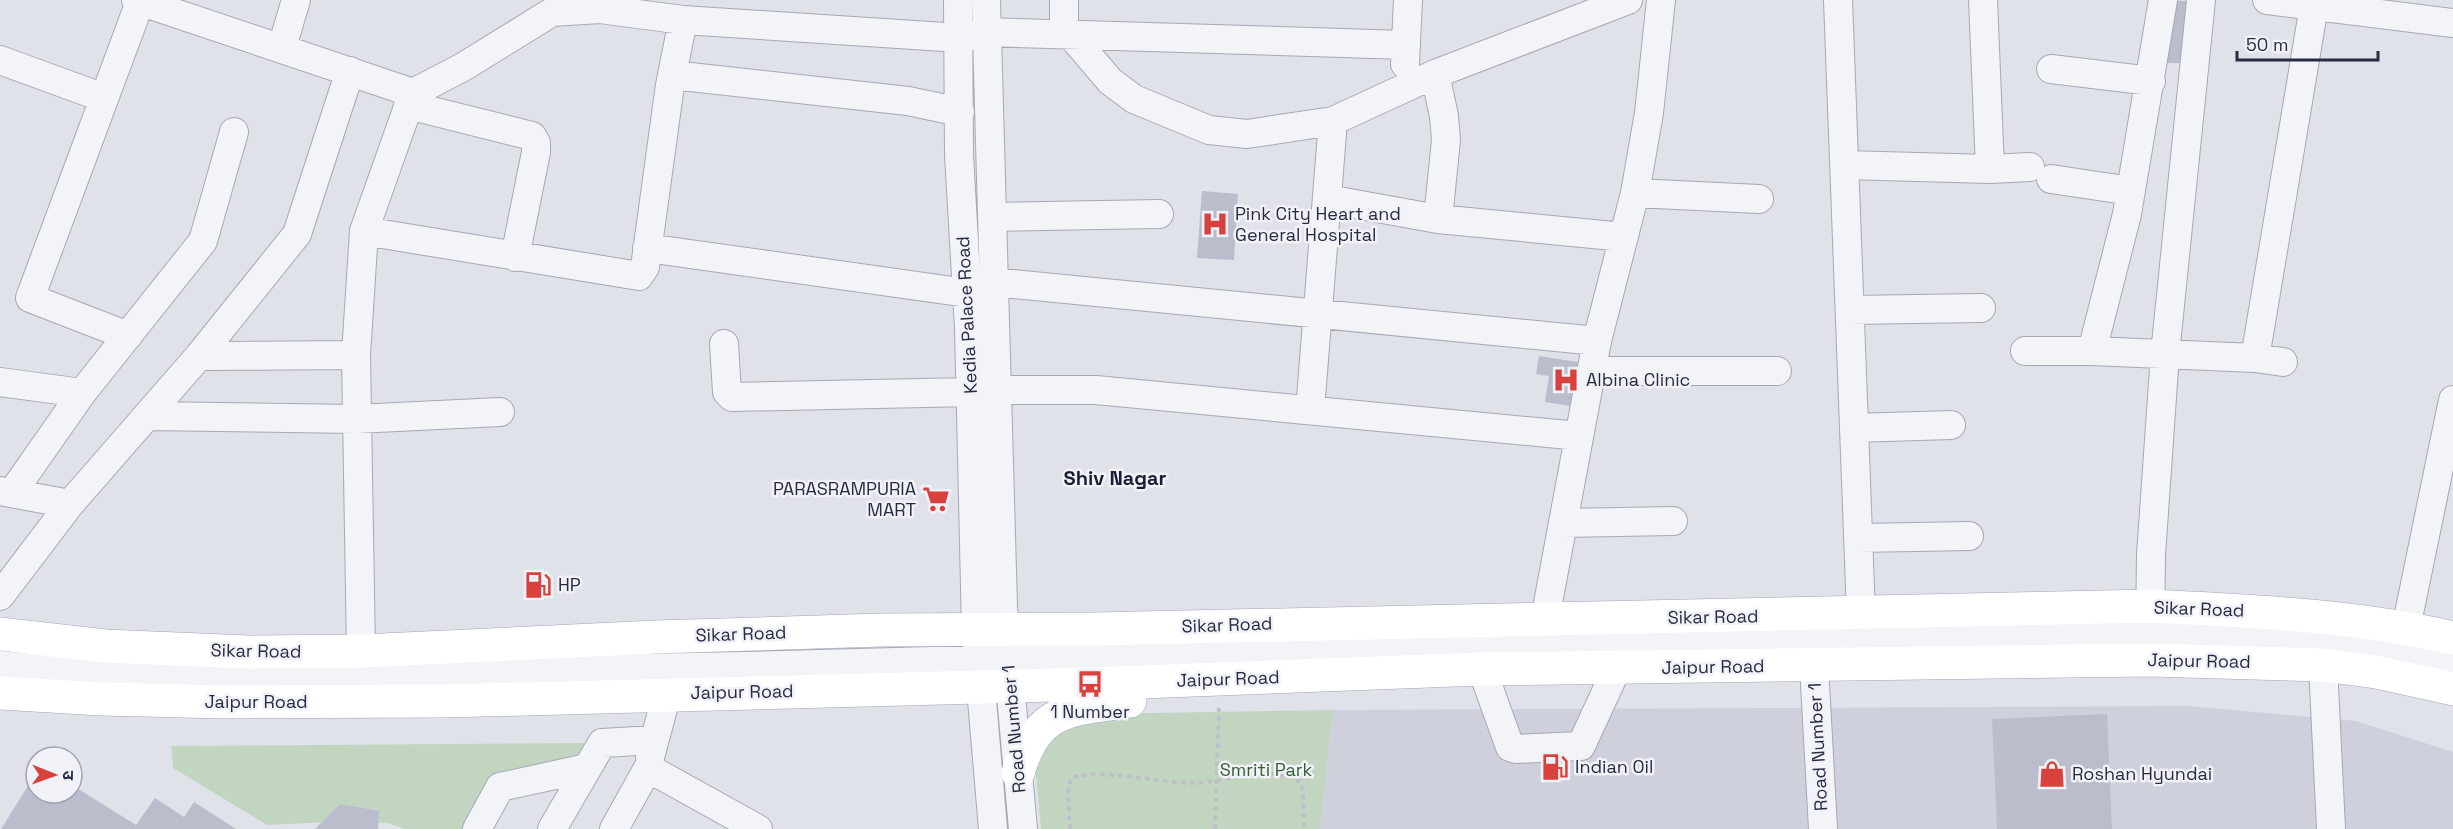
<svg xmlns="http://www.w3.org/2000/svg" width="2453" height="829" viewBox="0 0 2453 829" font-family="'Space Grotesk','Noto Sans Devanagari',sans-serif">
<style>
.built{fill:#ced1dc}
.green{fill:#c2d5c1}
.building{fill:#babdcb}
.lines{fill:none;stroke-linecap:round;stroke-linejoin:round}
.minor-casing{stroke:#a5a8b5;stroke-width:30}
.major-casing{stroke:#9fa4b7;stroke-width:34}
.path{stroke:#bec0c9;stroke-width:4;stroke-dasharray:4.5 4.5;stroke-linecap:butt}
.minor{stroke:#f3f4f8;stroke-width:28}
.major{stroke:#fff;stroke-width:33}
.labels{text-anchor:middle;stroke-width:5;stroke-linejoin:round;paint-order:stroke}
.poi-label{font-size:18px;fill:#272c43;stroke:#f0f2f7;text-anchor:start}
.street-label{font-size:18px;fill:#272c43;stroke:#f0f2f7}
.park-label{font-size:18px;fill:#346034;stroke:#f0f2f7}
.neighbourhood-label{font-size:20px;font-weight:bold;fill:#1a1e34;stroke:#f0f2f7}
</style>
<rect width="100%" height="100%" fill="#e0e2ea"/>
<path class="built" d="M2187 706 2356 721 2453 752V829H1320L1333 710Z"/>
<path class="green" d="M1333 710 1320 829H1041L1033 743 1091 714Z
M590 743 584 758 495 782 471 829H405L388 823 329 822 267 825 173 768 171 746Z"/>
<path class="building" d="M2169 0 2186 1 2183 63H2166Z
M1202 191 1238 194 1234 260 1197 258Z
M1539 356 1584 363 1577 407 1545 402 1549 376 1536 374Z
M2107 714 2112 829H1997L1992 719Z
M36 773V793H72V785L136 825 155 798 184 817 194 802 236 829H1Z
M340 804 379 811 378 829H315Z"/>
<g class="lines">
<defs>
<path id="minor" d="M136 0 413 93
M958 0 959 155 969 328 976 630 993 829
M986 0 1003 606 1023 829
M1838 0 1861 614
M2163 0 2127 214 2092 351 2255 358 2283 362
M2267 0 2453 23
M1064 34V0
M1070 34 1110 81 1134 99 1209 130 1247 134 1333 121 1435 74 1628 0
M282 47 296 0
M0 60 104 98
M1405 64 1408 0
M2051 69 2151 81
M1435 74 1444 116 1446 140 1438 219
M672 75 908 101 960 112
M408 105 532 136 536 143V152L515 257
M1845 165 1990 169 1983 0
M1990 169 2030 167
M2051 179 2131 191
M1635 193 1759 199
M1327 199 1438 219 1624 237
M992 217 1159 214
M364 231 639 276 645 267 670 85 683 20
M647 248 967 293
M993 282 1597 341
M1850 310 1981 308
M128 336 30 298 140 2
M724 344 727 392 732 397 971 392
M2025 351H2092
M199 356 356 355
M2255 358 2315 0
M1591 371H1777
M0 382 82 393
M997 390H1096L1579 436
M1310 410 1333 121
M147 416 356 419 500 412
M1854 428 1951 425
M0 491 70 504
M12 493 82 393 203 241 234 132
M1563 523 1673 521
M1859 538 1969 536
M0 596 70 504 199 356 297 234 350 71
M1545 619 1597 341 1635 193 1649 113 1661 0
M2406 628 2453 400
M2150 629 2151 555 2165 354 2201 0
M361 651 356 355 364 231 413 93 463 67 552 12 600 9 683 20 960 38 987 32 1406 45
M0 665 117 676H219L745 666 1457 647 2151 634C2253 635 2354 636 2453 666
M1814 665 1823 829
M2323 665 2331 829
M1482 669 1510 747 1516 749 1581 746 1617 668
M650 757 667 694
M477 829 500 787 587 768
M552 829 602 743 654 740
M614 829 648 768 758 829"/>
<path id="major" d="M0 634 105 646 249 652 361 651 656 637 881 630 1093 629 2150 606C2251 611 2354 615 2453 638
M0 693 101 699 224 702 448 701 1090 684 1482 669 2151 660 2323 665 2376 672 2453 689
M1018 773C1037 707 1070 710 1130 701"/>
</defs>
<use href="#minor" class="minor-casing"/>
<use href="#major" class="major-casing"/>
<path class="path" d="M1070 829 1068 793 1071 778C1099 767 1164 784 1196 783 1231 781 1262 766 1297 779L1303 790 1304 829
M1215 829 1219 704"/>
<use href="#minor" class="minor"/>
<use href="#major" class="major"/>
</g>
<defs>
<symbol id="hospital-bare" viewBox="-9 -9 18 18"><path d="M-5-5h3v3.5h4V-5h3V5h-3V1.5h-4V5h-3Z" fill="#d9413c" stroke="#f0f2f7" stroke-width="2.5" paint-order="stroke"/></symbol>
<symbol id="supermarket-bare" viewBox="-9 -9 18 18"><path d="M-6-5.5h2.5l.6 2H6L4.5 2H-2.5L-4.4-4H-6ZM-1.5 3.2a1.3 1.3 0 1 0 .1 0ZM3 3.2a1.3 1.3 0 1 0 .1 0Z" fill="#d9413c" stroke="#f0f2f7" stroke-width="2.5" paint-order="stroke"/></symbol>
<symbol id="fuel-bare" viewBox="-9 -9 18 18"><path d="M-5.5-6h7V0h2V4h1.3V-2.5L3-4.5l.8-.8L6-3V5H2.5V1h-1V6h-7ZM-4.2-4.7v3.2H.2V-4.7Z" fill="#d9413c" stroke="#f0f2f7" stroke-width="2.5" paint-order="stroke"/></symbol>
<symbol id="bus-bare" viewBox="-9 -9 18 18"><path d="M-5-6H5V4H4V6H2V4H-2V6H-4V4H-5ZM-3.5-4V0h7V-4ZM-3.5 1.2v1.5H-2V1.2ZM2 1.2v1.5H3.5V1.2Z" fill="#d9413c" stroke="#f0f2f7" stroke-width="2.5" paint-order="stroke"/></symbol>
<symbol id="shop-bare" viewBox="-9 -9 18 18"><path d="M-5-2.5h2.3a2.7 3.5 0 0 1 5.4 0H5L5.5 6h-11ZM-1.5-2.5h3a1.5 2.3 0 0 0-3 0Z" fill="#d9413c" stroke="#f0f2f7" stroke-width="2.5" paint-order="stroke"/></symbol>
</defs>
<g fill-rule="evenodd">
<use href="#hospital-bare" x="1196" y="205" width="38" height="38"/>
<use href="#hospital-bare" x="1547" y="361" width="38" height="38"/>
<use href="#supermarket-bare" x="917" y="480" width="38" height="38"/>
<use href="#fuel-bare" x="519" y="566" width="38" height="38"/>
<use href="#bus-bare" x="1071" y="665" width="38" height="38"/>
<use href="#fuel-bare" x="1536" y="748" width="38" height="38"/>
<use href="#shop-bare" x="2033" y="755" width="38" height="38"/>
</g>
<g class="labels">
<g class="poi-label">
<text x="1235" y="220">Pink City Heart and<tspan x="1235" dy="21">General Hospital</tspan></text>
<text x="1586" y="386">Albina Clinic</text>
<text x="916" y="495" text-anchor="end">PARASRAMPURIA<tspan x="916" dy="21">MART</tspan></text>
<text x="558" y="591">HP</text>
<text x="1090" y="718" text-anchor="middle">1 Number</text>
<text x="1575" y="773">Indian Oil</text>
<text x="2072" y="780">Roshan Hyundai</text>
</g>
<g class="street-label">
<text transform="translate(967 315) rotate(-93)" y="6">Kedia Palace Road</text>
<text transform="translate(2199 609) rotate(2)" y="6">Sikar Road</text>
<text transform="translate(1713 617) rotate(-1)" y="6">Sikar Road</text>
<text transform="translate(1227 625) rotate(-2)" y="6">Sikar Road</text>
<text transform="translate(741 634) rotate(-2)" y="6">Sikar Road</text>
<text transform="translate(256 651) rotate(1)" y="6">Sikar Road</text>
<text transform="translate(2199 661) rotate(1)" y="6">Jaipur Road</text>
<text transform="translate(1713 667) rotate(-1)" y="6">Jaipur Road</text>
<text transform="translate(1228 679) rotate(-2)" y="6">Jaipur Road</text>
<text transform="translate(742 692) rotate(-1)" y="6">Jaipur Road</text>
<text x="256" y="708">Jaipur Road</text>
<text transform="translate(1014 729) rotate(-95)" y="6">Road Number 1</text>
<text transform="translate(1818 747) rotate(-93)" y="6">Road Number 1</text>
</g>
<g class="park-label">
<text x="1266" y="776">Smriti Park</text>
</g>
<g class="neighbourhood-label">
<text x="1115" y="485">Shiv Nagar</text>
</g>
</g>
<g transform="translate(54 775) rotate(91)"><circle r="28" fill="#f0f2f7" stroke="#a0a3af" stroke-width="1.5"/>
<path d="M0-4.5L10 22L0 15L-10 22Z" fill="#d9413c"/>
<text y="-9" font-size="16" font-weight="bold" text-anchor="middle" fill="#272c43">उ</text>
</g>
<path d="M2237 51v9h141v-9" fill="none" stroke="#272c43" stroke-width="3"/>
<text x="2246" y="51" font-size="18" fill="#272c43" stroke="#f0f2f7" stroke-width="4.5" paint-order="stroke">50 m</text>
</svg>
